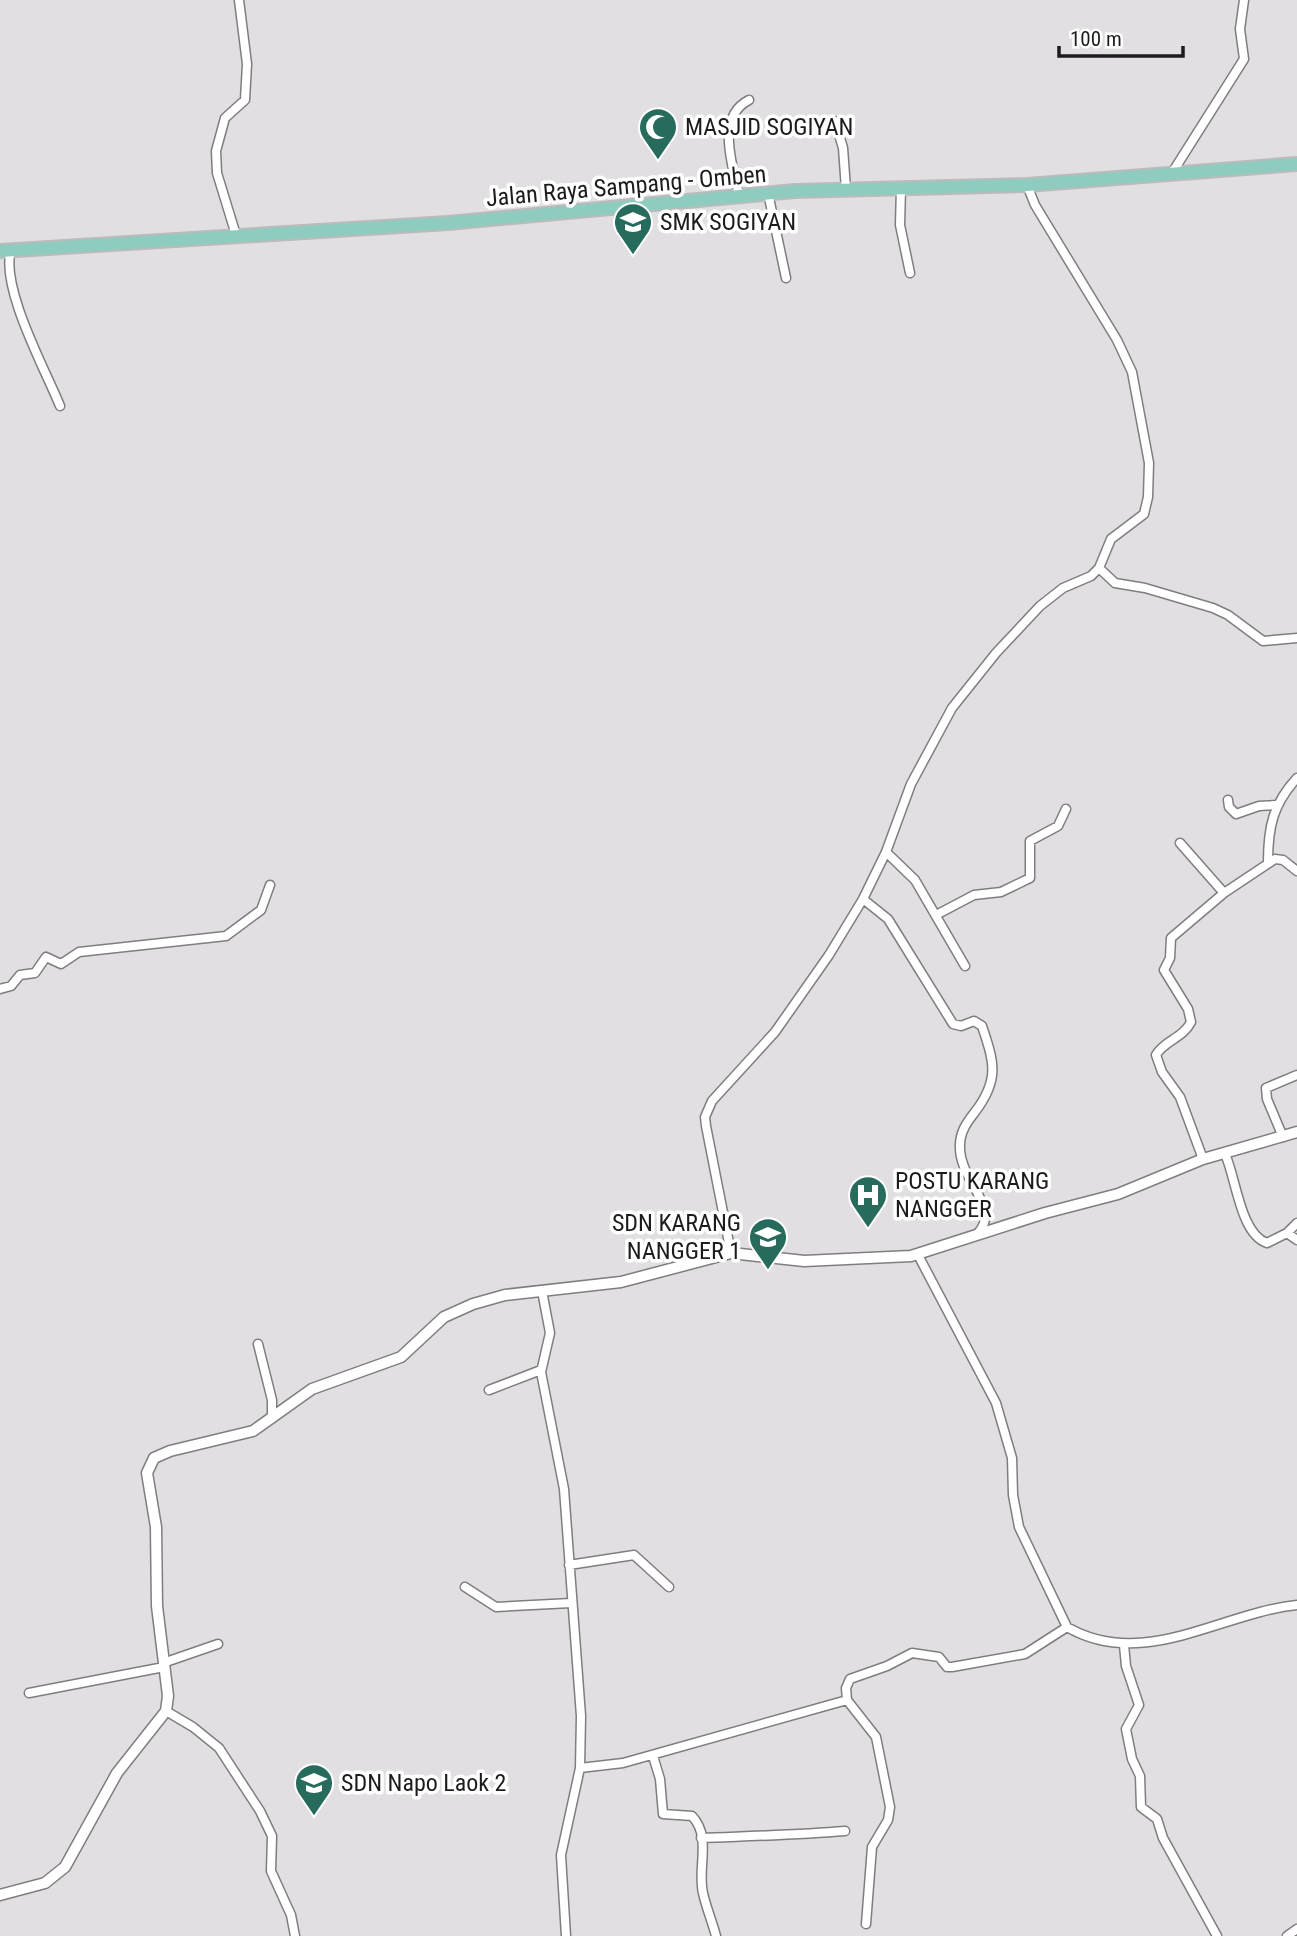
<svg xmlns="http://www.w3.org/2000/svg" width="1297" height="1936" viewBox="0 0 1297 1936" font-family="'Roboto Condensed',sans-serif">
<style>
.lines{fill:none;stroke-linecap:round;stroke-linejoin:round}
.minor-casing{stroke:#807d80;stroke-width:11}
.tertiary-casing{stroke:#807d80;stroke-width:13}
.primary-casing{stroke:#bbb;stroke-width:16}
.minor{stroke:#fff;stroke-width:8}
.tertiary{stroke:#fff;stroke-width:10}
.primary{stroke:#8eccbf;stroke-width:12}
.labels{text-anchor:middle;stroke-width:7;stroke-linejoin:round;paint-order:stroke}
.poi-label{font-size:24px;fill:#1d1c1d;stroke:#fff;text-anchor:start}
.street-label{font-size:24px;fill:#1d1c1d;stroke:#fff}
</style>
<rect width="100%" height="100%" fill="#e2dfe2"/>
<g class="lines">
<defs>
<path id="minor" d="M835 121 843 148 846 189
M1172 173 1244 59 1240 29 1244 0
M901 188 900 225 910 273
M768 193 786 278
M739 195C733 167 715 117 749 100
M236 235 217 173 216 151 225 118 245 100 247 64 239 0
M11 250C0 287 45 369 60 406
M1099 568 1115 583 1145 588 1213 608 1228 615 1263 641 1297 638
M1228 800 1229 807 1236 814 1259 806 1276 805
M1180 843 1224 893 1171 938 1170 958 1164 970 1188 1009 1191 1022C1183 1038 1164 1041 1156 1055L1162 1072 1180 1097 1203 1159
M886 852 915 880 965 966
M1268 862C1268 827 1273 804 1297 778
M1224 893 1275 859 1283 860 1297 871
M863 899 888 919 953 1024 961 1026 974 1021 982 1026C994 1062 1000 1079 975 1112 967 1122 960 1132 960 1145 958 1180 1002 1207 978 1233
M936 915 974 895 1001 892 1030 878V841L1058 826 1066 809
M0 989 11 986 20 975 35 973 46 957 61 964 79 952 226 936 261 910 270 885
M1283 1137 1267 1099 1266 1088 1297 1075
M1225 1154C1236 1177 1240 1234 1267 1243L1287 1233 1297 1240
M1287 1233 1297 1223
M731 1253 706 1126 705 1117 712 1101 775 1032 829 955 863 899 886 852 911 784 952 708 996 653 1040 606 1063 588 1091 576 1099 568 1111 539 1144 514 1148 497 1149 463 1132 372 1117 340 1035 205 1027 185
M918 1255 996 1403 1012 1458 1013 1495 1019 1527 1067 1627
M542 1291 550 1333 541 1372 564 1489 581 1716 580 1768 561 1855 566 1936
M258 1344 272 1400V1418
M489 1390 541 1370
M569 1565 634 1555 669 1587
M465 1587 496 1607 571 1603
M1124 1645 1126 1666 1139 1705 1126 1729 1132 1759 1140 1776 1141 1807 1157 1819 1163 1838 1217 1936
M163 1663 218 1644
M29 1693 164 1667
M166 1711 193 1727 219 1748 260 1811 272 1836 271 1871 291 1915 295 1936
M653 1756 660 1779 663 1814 692 1816C712 1837 697 1868 703 1893 706 1907 712 1921 716 1936
M580 1768 623 1763 847 1700
M701 1838C750 1836 797 1835 845 1831
M866 1924 872 1847 888 1820 890 1807 876 1737 847 1700 846 1688 850 1679 887 1666 912 1653 939 1657 947 1667H952L1025 1654 1067 1627C1143 1671 1220 1613 1297 1605
M1287 1936 1297 1929"/>
<path id="tertiary" d="M0 1895 45 1883 65 1867 117 1773 166 1711 168 1696 157 1606 156 1527 147 1473 154 1458 170 1451 253 1431 312 1389 401 1357 444 1317 473 1304 505 1295 621 1282 731 1253 804 1261 911 1256 1045 1213 1118 1194 1203 1159 1297 1132"/>
<path id="primary" d="M0 251 448 223 795 191 1027 185 1297 164"/>
</defs>
<use href="#minor" class="minor-casing"/>
<use href="#tertiary" class="tertiary-casing"/>
<use href="#primary" class="primary-casing"/>
<use href="#minor" class="minor"/>
<use href="#tertiary" class="tertiary"/>
<use href="#primary" class="primary"/>
</g>
<defs>
<symbol id="mosque-pin" viewBox="-11 -11 22 30"><path d="M0 17L-7.5 6A9.5 9.5 0 1 1 7.5 6Z" fill="#276b5d" stroke="#fff"/><path d="M3.5-4.9A6 6 0 1 0 3.5 4.9A5 5 0 1 1 3.5-4.9Z" fill="#fff"/></symbol>
<symbol id="school-pin" viewBox="-11 -11 22 30"><path d="M0 17L-7.5 6A9.5 9.5 0 1 1 7.5 6Z" fill="#276b5d" stroke="#fff"/><path d="M0-5L7-2L0 1L-7-2ZM-4 1L0 2.5L4 1V4Q0 6-4 4Z" fill="#fff"/></symbol>
<symbol id="hospital-pin" viewBox="-11 -11 22 30"><path d="M0 17L-7.5 6A9.5 9.5 0 1 1 7.5 6Z" fill="#276b5d" stroke="#fff"/><path d="M-5-5h3v3.5h4V-5h3V5h-3V1.5h-4V5h-3Z" fill="#fff"/></symbol>
</defs>
<g fill-rule="evenodd">
<use href="#mosque-pin" x="636" y="105" width="44" height="60"/>
<use href="#school-pin" x="611" y="200" width="44" height="60"/>
<use href="#hospital-pin" x="846" y="1173" width="44" height="60"/>
<use href="#school-pin" x="746" y="1215" width="44" height="60"/>
<use href="#school-pin" x="292" y="1761" width="44" height="60"/>
</g>
<g class="labels">
<g class="poi-label">
<text x="685" y="135">MASJID SOGIYAN</text>
<text x="660" y="230">SMK SOGIYAN</text>
<text x="895" y="1189">POSTU KARANG<tspan x="895" dy="28">NANGGER</tspan></text>
<text x="741" y="1231" text-anchor="end">SDN KARANG<tspan x="741" dy="28">NANGGER 1</tspan></text>
<text x="341" y="1791">SDN Napo Laok 2</text>
</g>
<g class="street-label">
<text transform="translate(626 186) rotate(-5)" y="8">Jalan Raya Sampang - Omben</text>
</g>
</g>
<path d="M1059 46v10h124v-10" fill="none" stroke="#1d1c1d" stroke-width="3.5"/>
<text x="1070" y="46" font-size="21" fill="#1d1c1d" stroke="#ffffff" stroke-width="5" paint-order="stroke">100 m</text>
</svg>
